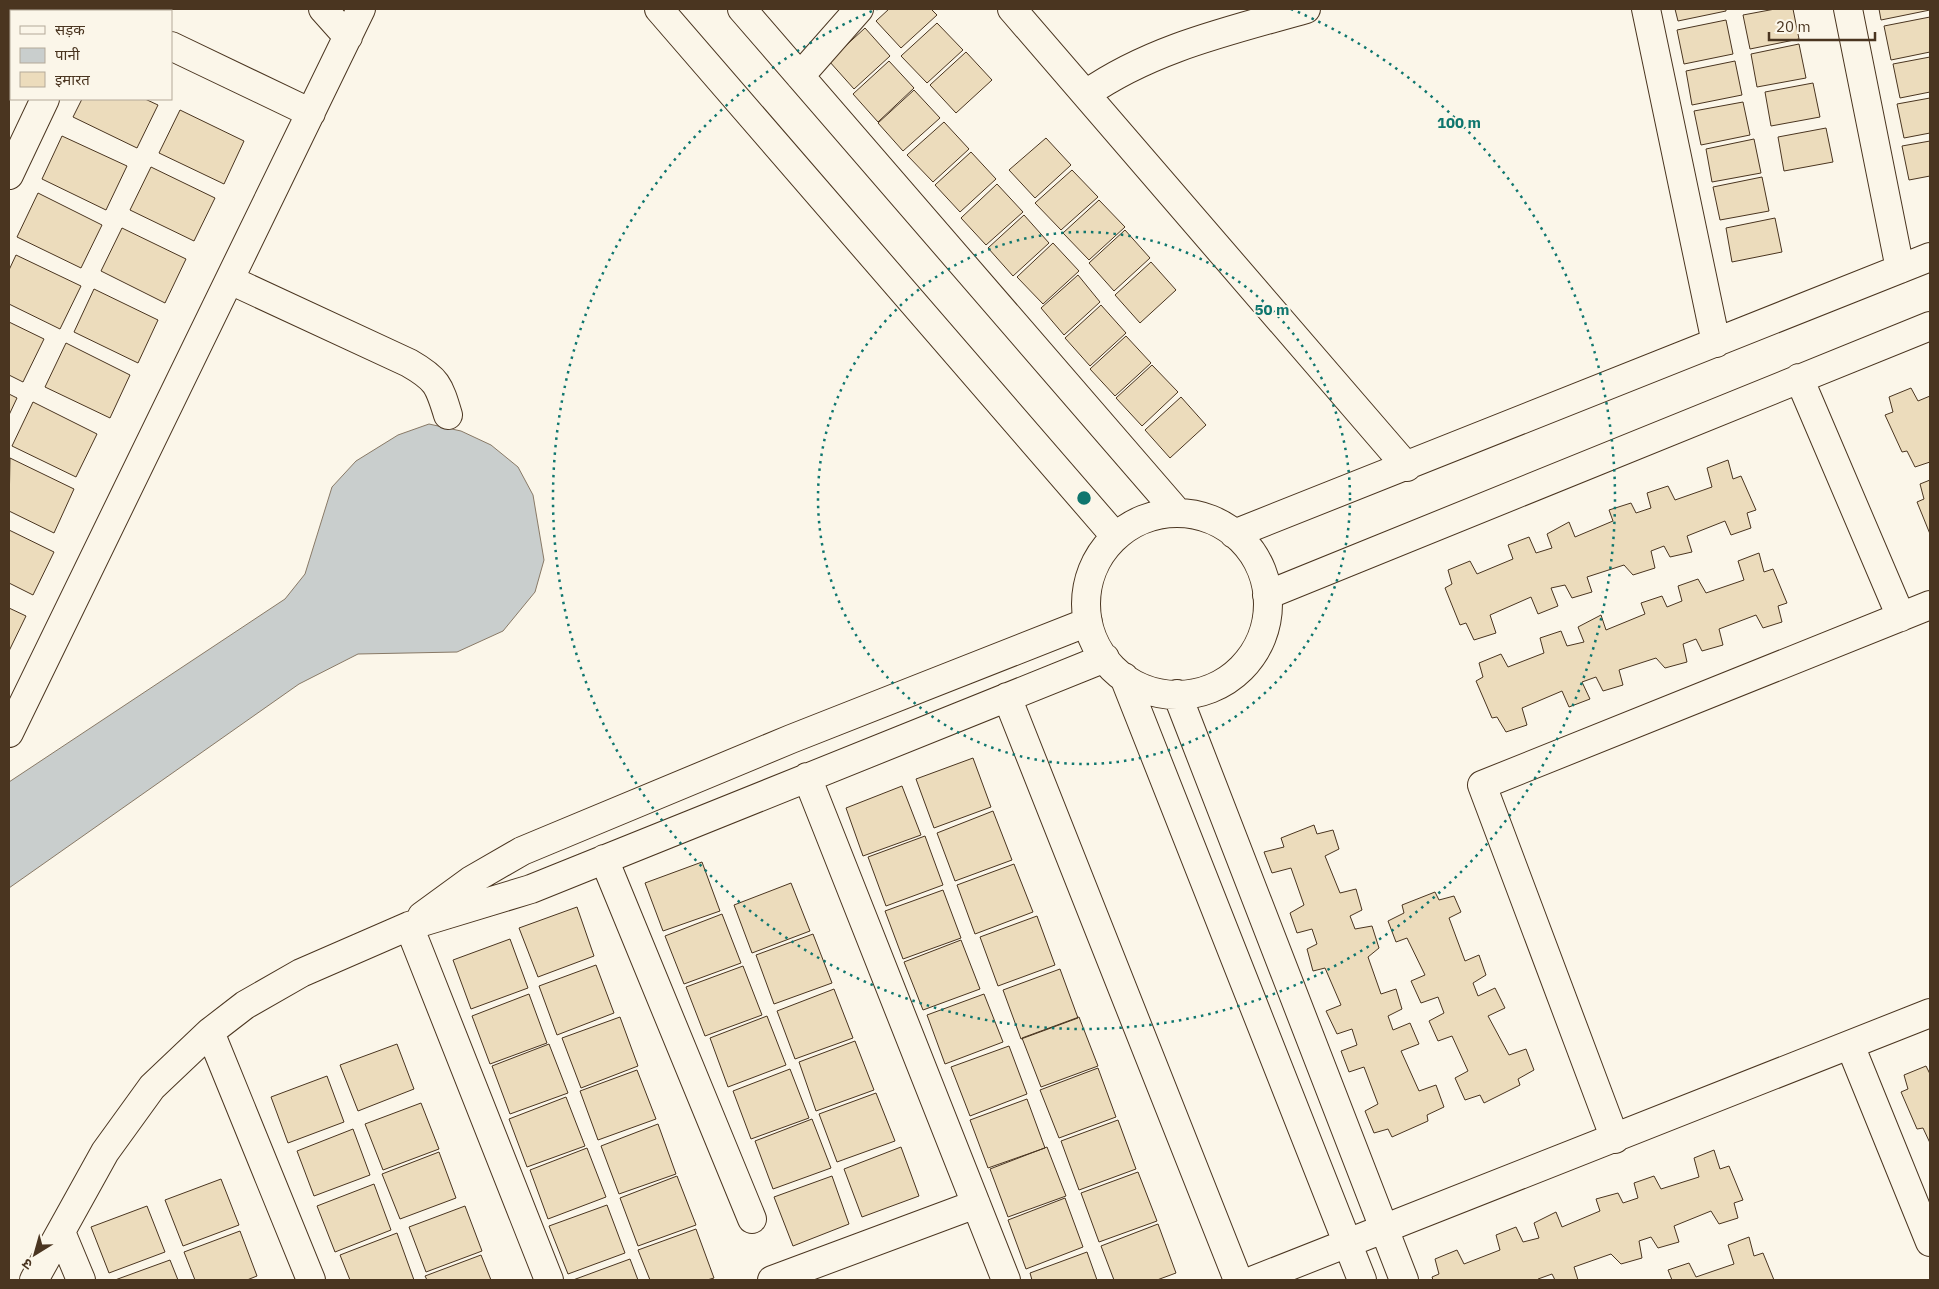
<svg xmlns="http://www.w3.org/2000/svg" width="1939" height="1289" viewBox="0 0 1939 1289" font-family="'IBM Plex Sans','Noto Sans Devanagari',sans-serif">
<style>
.water{fill:#c9cecd;stroke:#887966}
.building{fill:#ecdcbc;stroke:#4a3520}
.lines{fill:none;stroke-linecap:round;stroke-linejoin:round}
.minor-casing{stroke:#4a3520;stroke-width:30}
.minor{stroke:#fbf6e9;stroke-width:28}
.ring{fill:none;stroke:#0f766e;stroke-width:2.5;stroke-dasharray:2.5 5}
.centre{fill:#0f766e;stroke:#fbf6e9;stroke-width:2.5}
.ring-label{font-size:15px;text-anchor:middle;font-weight:bold;fill:#0f766e;stroke:#fbf6e9;stroke-width:4;stroke-linejoin:round;paint-order:stroke}
</style>
<rect width="100%" height="100%" fill="#fbf6e9"/>
<path class="water" d="M429 424 461 431 491 445 518 467 533 495 544 560 535 592 503 631 457 652 358 654 299 684 9 888V782L285 599 305 574 332 487 356 461 398 435Z"/>
<path class="building" d="M889 9H931L937 15 901 48 876 21Z
M1675 9H1726V11L1678 21Z
M1775 9H1793L1799 39 1750 49 1743 15Z
M1879 9H1930V10L1881 20Z
M1930 17V52L1891 60 1884 26Z
M1726 20 1733 54 1684 64 1677 30Z
M937 23 963 50 927 83 901 56Z
M9 28 11 29V51L9 56Z
M865 28 890 56 854 89 829 61Z
M1799 44 1806 78 1757 87 1751 54Z
M966 52 992 80 956 113 930 85Z
M1930 57V92L1900 98 1893 64Z
M889 61 914 88 878 122 853 94Z
M1735 61 1742 95 1692 105 1686 71Z
M1813 83 1820 117 1771 126 1765 92Z
M914 90 940 118 903 151 878 123Z
M1930 98V133L1904 138 1897 104Z
M82 99H145L158 105 137 148 73 117Z
M1743 102 1750 135 1701 145 1694 111Z
M180 110 244 141 224 184 159 153Z
M944 122 969 149 933 182 907 155Z
M1826 128 1833 162 1784 171 1778 137Z
M62 136 127 166 106 210 42 179Z
M1046 138 1071 165 1035 198 1009 170Z
M1754 139 1761 173 1712 182 1706 149Z
M1930 141V176L1909 180 1902 146Z
M971 152 996 179 960 212 935 185Z
M151 167 215 198 194 241 130 210Z
M1072 170 1098 197 1061 230 1035 203Z
M1762 177 1769 211 1720 220 1713 187Z
M997 184 1023 212 986 245 961 218Z
M38 193 102 225 81 268 17 237Z
M1099 200 1125 227 1089 260 1063 233Z
M1024 215 1049 243 1013 276 988 248Z
M1775 218 1782 252 1732 262 1726 228Z
M122 228 186 259 165 303 101 271Z
M1125 230 1150 258 1114 291 1089 263Z
M1053 243 1079 271 1043 304 1017 277Z
M16 255 81 286 60 329 9 304V270Z
M1151 262 1176 290 1140 323 1115 295Z
M1078 275 1100 302 1064 335 1041 308Z
M94 289 158 320 138 363 74 332Z
M1101 305 1126 333 1090 366 1065 338Z
M9 322 44 339 23 382 9 375Z
M1126 336 1151 363 1115 396 1090 369Z
M66 343 130 375 110 418 45 387Z
M1152 365 1178 392 1142 426 1116 398Z
M1911 388 1918 401 1930 396V462L1915 467 1907 451 1902 452 1885 415 1893 412 1889 397Z
M9 394 17 398 9 415Z
M1181 397 1206 425 1170 458 1145 430Z
M33 402 97 434 76 477 12 446Z
M10 458 74 489 54 533 9 511Z
M1728 460 1733 479 1741 476 1756 510 1747 513 1751 528 1731 535 1725 521 1687 536 1692 552 1670 557 1664 546 1651 551 1655 568 1633 575 1624 565 1587 577 1592 592 1572 598 1565 585 1551 588 1558 606 1538 614 1531 597 1490 615 1496 633 1474 640 1466 623 1460 625 1445 588 1452 584 1448 570 1470 561 1477 574 1513 559 1508 545 1529 537 1536 553 1552 548 1547 534 1569 522 1575 537 1613 521 1609 510 1631 503 1636 513 1651 508 1647 493 1668 486 1675 500 1712 487 1707 468Z
M1930 480V534L1917 502 1924 499 1920 484Z
M9 530 54 552 33 595 9 583Z
M1759 553 1764 572 1773 569 1787 603 1778 606 1782 622 1763 628 1756 615 1719 629 1723 645 1702 651 1696 639 1683 644 1687 662 1665 668 1656 658 1619 670 1623 685 1603 691 1596 677 1582 682 1590 699 1569 707 1562 691 1522 708 1527 725 1506 732 1497 717 1492 718 1476 681 1483 677 1479 663 1501 654 1508 667 1544 653 1540 638 1561 631 1567 646 1584 642 1578 627 1601 615 1606 630 1645 614 1641 603 1662 596 1667 607 1682 601 1678 586 1698 579 1706 593 1744 580 1738 561Z
M9 608 26 616 9 651Z
M973 758 991 807 934 828 916 779Z
M902 786 921 835 863 856 846 808Z
M993 811 1012 860 955 881 937 833Z
M1314 825 1317 834 1333 830 1339 849 1325 856 1340 893 1356 889 1362 910 1350 916 1355 929 1372 926 1379 948 1368 957 1381 994 1396 989 1402 1009 1388 1016 1393 1030 1410 1023 1419 1044 1401 1051 1419 1091 1436 1085 1444 1107 1427 1115 1428 1121 1392 1137 1388 1129 1374 1133 1365 1111 1378 1104 1364 1067 1349 1072 1341 1051 1357 1045 1352 1029 1337 1034 1326 1011 1341 1005 1325 968 1313 971 1307 949 1317 944 1312 929 1297 933 1290 913 1304 905 1291 868 1272 873 1264 852 1284 847 1281 838Z
M925 836 943 885 886 906 868 857Z
M702 862 720 911 663 931 645 883Z
M1014 864 1033 912 975 934 957 885Z
M791 883 810 931 752 953 734 905Z
M943 890 961 938 903 959 885 911Z
M1435 892 1439 900 1454 896 1461 912 1449 918 1465 961 1479 955 1486 975 1473 983 1478 996 1495 988 1505 1008 1488 1016 1509 1055 1526 1049 1534 1070 1518 1079 1520 1085 1484 1103 1480 1095 1465 1100 1455 1078 1468 1071 1452 1036 1438 1041 1429 1021 1444 1013 1438 997 1421 1003 1411 981 1425 975 1407 938 1396 942 1388 921 1404 913 1402 905Z
M577 907 594 956 538 977 519 928Z
M722 914 741 963 684 984 665 936Z
M1037 916 1055 965 998 986 980 937Z
M813 934 832 983 774 1004 756 955Z
M510 939 528 988 471 1009 453 960Z
M961 940 980 989 923 1010 904 962Z
M596 965 614 1013 557 1035 539 986Z
M743 966 762 1015 705 1036 686 987Z
M1060 969 1078 1018 1021 1039 1003 990Z
M834 989 853 1038 795 1059 777 1011Z
M529 994 547 1043 490 1064 472 1016Z
M984 994 1003 1042 945 1064 927 1015Z
M767 1016 786 1065 728 1087 710 1038Z
M620 1017 638 1066 581 1088 562 1038Z
M1079 1017 1098 1066 1041 1087 1022 1038Z
M855 1041 874 1090 816 1111 799 1062Z
M397 1044 414 1089 358 1111 340 1065Z
M549 1044 568 1093 510 1114 492 1066Z
M1009 1046 1027 1094 970 1116 951 1067Z
M1926 1066 1930 1074V1143L1923 1128 1917 1129 1901 1092 1908 1089 1904 1075Z
M1098 1068 1116 1117 1059 1138 1040 1090Z
M790 1069 809 1118 751 1139 733 1091Z
M637 1070 656 1119 598 1140 580 1091Z
M327 1076 344 1122 288 1143 271 1097Z
M876 1093 895 1141 837 1162 819 1114Z
M566 1097 585 1146 527 1167 509 1119Z
M1027 1099 1045 1148 988 1168 970 1120Z
M421 1103 439 1149 383 1170 365 1124Z
M812 1119 831 1168 773 1189 755 1141Z
M1118 1120 1136 1169 1079 1190 1061 1141Z
M658 1124 676 1174 619 1194 601 1146Z
M353 1129 370 1175 314 1196 297 1151Z
M901 1147 919 1196 862 1217 844 1169Z
M1047 1147 1066 1196 1008 1217 990 1169Z
M587 1148 606 1197 548 1219 530 1170Z
M1714 1150 1720 1169 1729 1166 1743 1200 1734 1203 1738 1218 1719 1224 1711 1211 1674 1226 1679 1242 1658 1248 1651 1237 1639 1241 1642 1258 1621 1264 1611 1254 1574 1267 1578 1280H1555L1552 1274 1538 1279 1539 1280H1433L1432 1277 1439 1274 1435 1259 1457 1250 1464 1264 1500 1250 1496 1235 1516 1227 1523 1242 1539 1238 1534 1223 1556 1212 1562 1227 1600 1211 1596 1199 1618 1193 1623 1203 1638 1198 1634 1183 1654 1176 1661 1189 1699 1177 1694 1158Z
M439 1152 456 1198 400 1219 382 1174Z
M1138 1172 1157 1221 1099 1242 1081 1193Z
M677 1176 696 1225 638 1246 620 1198Z
M832 1176 849 1224 793 1246 774 1197Z
M221 1179 239 1225 183 1246 165 1200Z
M374 1184 391 1230 335 1252 317 1206Z
M1065 1198 1083 1247 1026 1269 1008 1220Z
M607 1205 625 1253 568 1274 549 1226Z
M147 1206 165 1252 109 1273 91 1227Z
M465 1206 482 1251 426 1272 409 1227Z
M1158 1224 1176 1273 1157 1280H1114L1101 1246Z
M696 1229 714 1278 707 1280H650L638 1250Z
M240 1231 257 1276 247 1280H195L184 1252Z
M397 1233 414 1280H350L340 1255Z
M1749 1237 1754 1256 1763 1253 1774 1280H1672L1668 1270 1689 1263 1696 1277 1734 1264 1728 1245Z
M1087 1252 1097 1280H1032L1030 1273Z
M481 1255 491 1280H427L425 1276Z
M630 1259 638 1280H573Z
M170 1260 178 1280H115Z"/>
<g class="lines">
<defs>
<path id="minor" d="M94 9 99 11
M323 9 348 37
M659 9 1115 536
M742 9 1178 513
M1012 9 1407 467
M1646 9 1716 343
M1848 9 1900 269
M171 46 311 113
M800 76 859 9
M1086 94C1152 48 1229 31 1306 9
M9 175 45 99
M230 280 409 363C437 379 439 385 448 415
M1799 378 1901 617
M1086 604a91 91 0 1 1 182 0a91 91 0 1 1-182 0Z
M1234 534 1930 257
M1267 595 1930 326
M1124 677 1362 1280
M1177 694 1404 1280
M1007 697 1238 1280
M9 733 361 9
M807 777 1006 1280
M604 859 752 1219
M422 916 470 881 522 851 791 739 1088 622
M409 926 549 1280
M210 1032 311 1280
M1850 1045 1930 1242
M1615 1139 1482 785 1930 605
M61 1232 81 1280
M34 1280 105 1152 152 1087 210 1032 245 1005 301 973 409 926 531 889 1105 658
M772 1280 976 1204
M1254 1280 1930 1013"/>
</defs>
<use href="#minor" class="minor-casing"/>
<use href="#minor" class="minor"/>
</g>
<g class="ring">
<circle cx="1084" cy="498" r="266"/>
<path d="M1291 9A531 531 0 1 1 877 9"/>
</g>
<circle cx="1084" cy="498" r="8" class="centre"/>
<g class="ring-label">
<text x="1459" y="128">100 m</text>
<text x="1272" y="315">50 m</text>
</g>
<rect width="1939" height="1289" fill="none" stroke="#4a3520" stroke-width="20"/>
<rect x="10" y="10" width="162" height="90" fill="#fbf6e9" stroke="#b4a999"/>
<rect x="20" y="26" width="25" height="8" fill="#fbf6e9" stroke="#b4a999"/>
<text x="55" y="35" font-size="15" fill="#4a3520">सड़क</text>
<rect x="20" y="48" width="25" height="15" fill="#c9cecd" stroke="#b4a999"/>
<text x="55" y="60" font-size="15" fill="#4a3520">पानी</text>
<rect x="20" y="72" width="25" height="15" fill="#ecdcbc" stroke="#b4a999"/>
<text x="55" y="85" font-size="15" fill="#4a3520">इमारत</text>
<g transform="translate(35 1254) rotate(217)" stroke="#fbf6e9" stroke-width="4" paint-order="stroke">
<path d="M0-4L9 19L0 12L-9 19Z" fill="#4a3520"/>
<text y="-8" font-size="14" font-weight="bold" text-anchor="middle" fill="#4a3520">उ</text>
</g>
<path d="M1769 32v8h106v-8" fill="none" stroke="#4a3520" stroke-width="2.5"/>
<text x="1776" y="32" font-size="15" fill="#4a3520" stroke="#fbf6e9" stroke-width="4" paint-order="stroke">20 m</text>
</svg>
